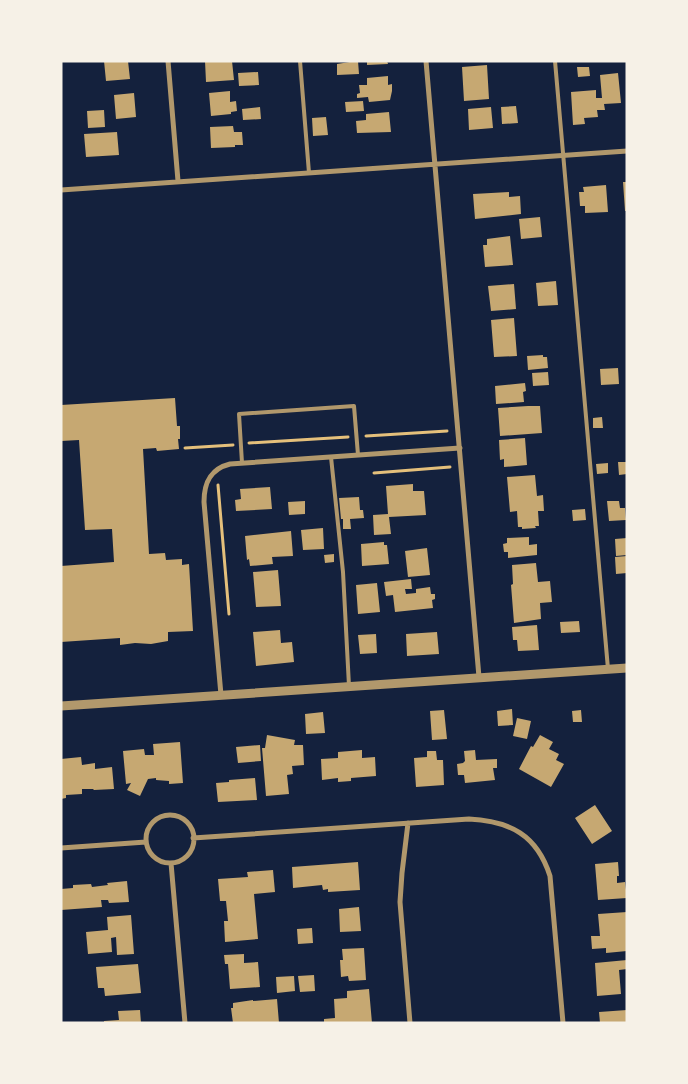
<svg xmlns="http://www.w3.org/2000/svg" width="688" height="1084" viewBox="0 0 688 1084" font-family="'Nunito Sans',sans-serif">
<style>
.building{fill:#c6a872}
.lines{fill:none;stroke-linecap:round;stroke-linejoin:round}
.path{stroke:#e5c07b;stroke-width:3}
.service{stroke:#b1986c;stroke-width:4}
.minor{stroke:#b1986c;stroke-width:5}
.tertiary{stroke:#b1986c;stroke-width:9}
</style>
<rect width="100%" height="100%" fill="#14213d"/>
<path class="building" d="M104 61H128L130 79 106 81Z
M205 61H232L234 80 206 82Z
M356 61H358L359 74 337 75V64Z
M367 61H387L388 64 367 65Z
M487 65 489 99 464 101 462 67Z
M577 67H589L590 76 578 77Z
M258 72 259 85 239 86 238 73Z
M618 73 621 103 604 104 605 110H597L598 117 584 118 585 124 573 125 571 92 596 90V98H602L600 75Z
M388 76V85L392 84V91L390 100 369 102 368 97 357 98V94L360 93 359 85H367V78Z
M230 91V102L236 101 237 111 231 112V114L211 116 209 93Z
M134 93 136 117 116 119 114 95Z
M363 101 364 111 346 112 345 102Z
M516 106 518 123 502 124 501 107Z
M260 107 261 119 243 120 242 109Z
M491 107 493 128 469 130 468 109Z
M104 110 105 127 88 128 87 111Z
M389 112 391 132 357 133 356 121 366 120V114Z
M326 117 328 135 313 136 312 118Z
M233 126 234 132H242L243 145H235V147L211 148 210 127Z
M117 132 119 155 86 157 84 134Z
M623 182H627V211H625Z
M606 185 608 212 585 213V206H580L579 192H584L583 187Z
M509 192V197L520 196 521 214 475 219 473 194Z
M540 217 542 237 521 239 519 219Z
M510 236 513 265 485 267 483 245H487V239Z
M556 281 558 305 538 306 536 283Z
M514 284 516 309 491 311 488 286Z
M514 318 517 356 494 357 491 320Z
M543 355V357H547L548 368 528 370 527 356Z
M618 368 619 384 601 385 600 369Z
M548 372 549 385 533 386 532 373Z
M525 383 526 391 523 392 524 402 496 404 495 386Z
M175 398 177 426H180V439H178L179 449 157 451 156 448 143 449 149 554 165 553 166 560 182 559V565L189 564 193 631 168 632V641L151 644 135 643 120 645V638L61 642V566L114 562 112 529 85 530 79 440 61 441V405Z
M528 406H540L542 433 500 436 498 408Z
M602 417 603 428H593V418Z
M525 438 527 465 504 467V459L500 460 499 440Z
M618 462H627V474L619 475Z
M608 463V473L597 474 596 464Z
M535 475 537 496 543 495 544 511H538L539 526H535L536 528 522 529V527H518L517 511 510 512 507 477Z
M413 484V491H424L426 515 389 517 391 534 374 535 373 515 388 514 386 486Z
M270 487 272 509 236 511 235 500 241 499 240 489Z
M359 497 360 510H363L364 518 350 519 351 529H343V519H341L339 498Z
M305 501V514L289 515 288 502Z
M607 501H619L620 508H625L626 520 609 521Z
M585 509 586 520 573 521 572 510Z
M323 528 324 549 303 550 301 530Z
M291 531 293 556 272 557 273 564 250 566 249 559 247 560 245 536Z
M529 537V545L537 544V555L508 558V552H504L503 544 507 543V538Z
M627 538V555L616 556 615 539Z
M384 542V545H387L389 564 362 566 361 544Z
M427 548 430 575 408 577 405 551Z
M334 554V562L325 563 324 555Z
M627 556V573L616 574 615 557Z
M536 563 538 582 550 581 552 602 540 603 541 619 514 623 511 585 513 584 512 565Z
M278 570 281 606 256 607 253 572Z
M411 579 412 589H405L406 594 416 593V589L430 587 431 594H435V599L432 600 433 608 395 612 393 595 386 596 384 582Z
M377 583 380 612 358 614 356 585Z
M579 621 580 632 561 633 560 622Z
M537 625 539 650 518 651 517 640H513L512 627Z
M280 630 281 643 292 642 294 662 256 666 253 632Z
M437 632 439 654 407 656 406 634Z
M376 634 377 653 360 654 358 635Z
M512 709 513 725 498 726 497 711Z
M444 710 447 739 432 740 430 711Z
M581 710 582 722H573L572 711Z
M323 712 325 733 306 734 305 714Z
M517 718 531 721 527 739 513 736Z
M267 735 295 740 294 745H303L304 765 292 766 293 774 287 775 289 794 266 796 262 748H265Z
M540 735 553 742 549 749 559 754 556 760 564 764 551 787 519 769 531 746 533 747Z
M180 742 183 783 169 784V781L156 780V778L148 779 140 796 127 790 131 783 126 784 123 751 144 749 145 755H154L153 744Z
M260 745 261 761 238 763 236 747Z
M362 750V758L375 757 376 776 351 778V781L338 782V778L322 780 321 759 338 758V752Z
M475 750 476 760 497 759V768H493L495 780 465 783 464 775H458L457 764 463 763 465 761 464 751Z
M427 751H436L437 760H443L444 785 416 787 414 758 427 757Z
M81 757 82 765 95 763V769L112 767 114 789 94 790 93 789H82V794L66 795V798L61 799V759Z
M255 778 257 800 218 802 216 783 229 782V780Z
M595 805 612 831 592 844 575 818Z
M358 862 360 890 328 892V889L323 890 322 885 293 888 292 867Z
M618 862 619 876H617V883L625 882 627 898 598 900 595 864Z
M273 870 275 892 254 894 258 939 225 942 224 921H228L226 901H220L218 879 248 877 247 872Z
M127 881 129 902 109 903 108 900H101L102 907 61 910V889L73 888V885L91 884 92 887 108 885 107 883Z
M359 907 361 931 340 932 339 909Z
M627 912V951L606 953V948L592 949 591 936H600L598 914Z
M131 915 134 954 117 955 116 937 111 938 112 952 88 954 86 932 108 930 107 917Z
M312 928 313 943 298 944 297 929Z
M364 948 366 980 349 981 348 976 341 977 340 960H343L342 949Z
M244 954V963L258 962 260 987 230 989 228 964H225L224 955Z
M627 960V969L619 970 621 994 597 996 595 963Z
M138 964 141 993 105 996 104 988H98L96 967Z
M314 975 315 991 300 992 298 976Z
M294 976 295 991 277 993 276 977Z
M369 989 372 1023H324V1019L335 1018 334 999 347 998V991Z
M277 999 279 1023H233L231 1008H233V1003L253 1000V1001Z
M140 1010 141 1023H104V1021L119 1020 118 1011Z
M627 1010V1023H600L599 1012Z"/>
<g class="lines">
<path class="path" d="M366 436 447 431
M249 443 348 437
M185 448 233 445
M374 473 450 467
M218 485 229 614"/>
<path class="service" d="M300 61 309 173
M555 61 608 669
M331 457 343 572 349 686
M242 463 239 414 354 406 358 455"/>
<path class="minor" d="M168 61 178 181
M426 61 479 677
M61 190 627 151
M221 695 204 502C204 483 210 469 230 464L460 448
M146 839a24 24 0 1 1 48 0a24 24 0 1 1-48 0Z
M408 823 402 873 400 902 410 1023
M193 838 469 819C510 821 537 835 550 876L563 1023
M61 848 146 842
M171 863 185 1023"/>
<path class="tertiary" d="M61 706 627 668"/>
</g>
<rect width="688" height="1084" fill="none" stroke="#f6f1e7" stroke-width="125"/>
</svg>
